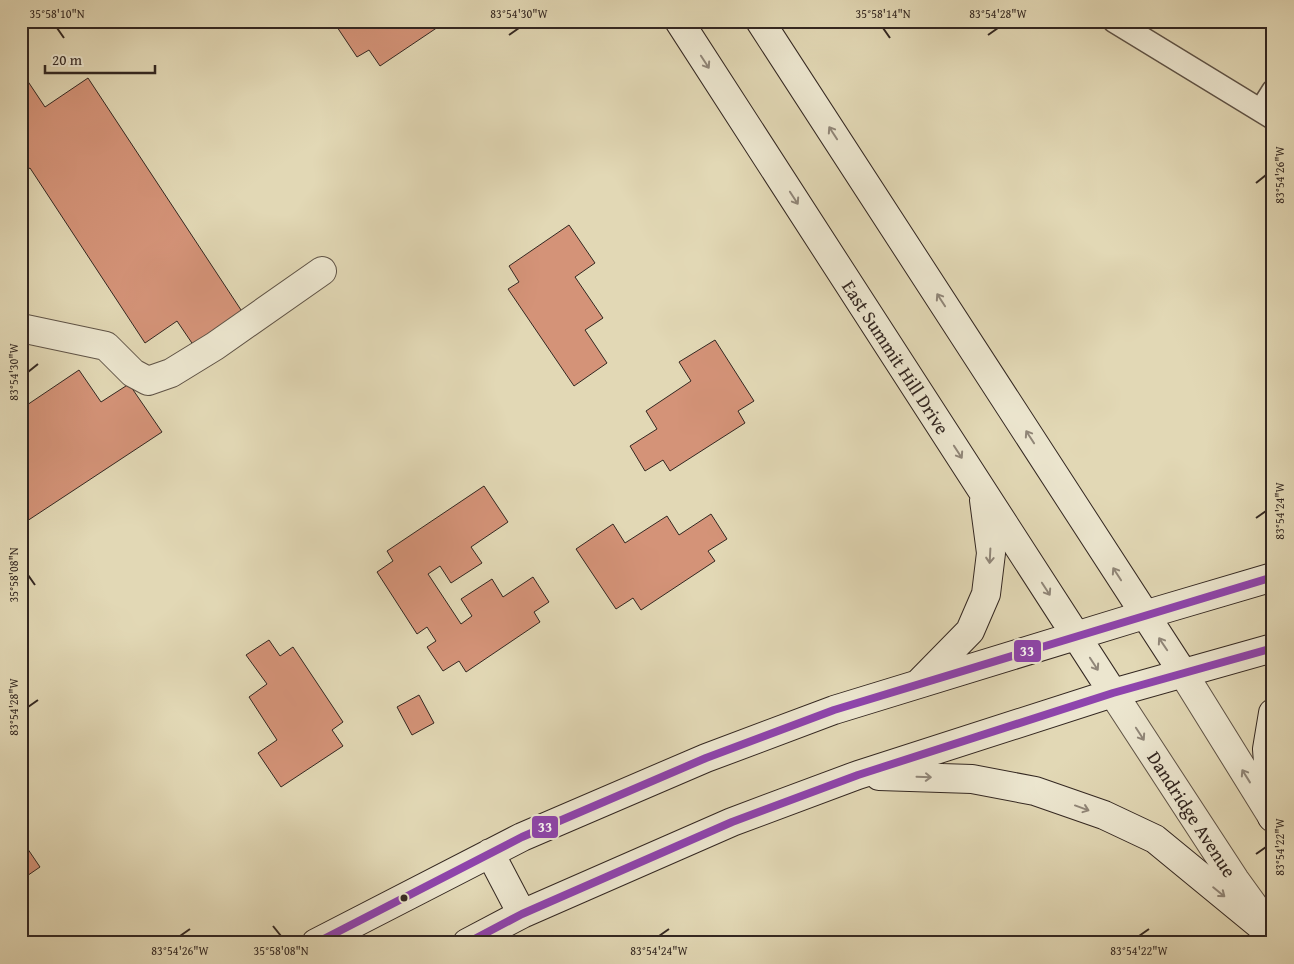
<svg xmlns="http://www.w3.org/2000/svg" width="1294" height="964" viewBox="0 0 1294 964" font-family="'Gentium Book Plus',serif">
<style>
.building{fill:#d49378;stroke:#332721}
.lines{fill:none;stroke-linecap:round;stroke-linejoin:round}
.service-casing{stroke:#5f5346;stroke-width:25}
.minor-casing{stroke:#5f5346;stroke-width:30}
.tertiary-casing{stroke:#5f5346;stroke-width:30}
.secondary-casing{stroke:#332721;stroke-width:30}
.service{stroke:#ece6cf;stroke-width:22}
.minor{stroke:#ece6cf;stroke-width:28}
.tertiary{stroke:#ece6cf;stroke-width:28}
.secondary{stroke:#ece6cf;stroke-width:28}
.bus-1-casing{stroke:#ece6cf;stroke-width:11}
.bus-1{stroke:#8e44ad;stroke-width:8}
.oneway{stroke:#908678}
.ticks{fill:none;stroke:#332721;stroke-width:2}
.bus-dot{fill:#332721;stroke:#ece6cf;stroke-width:2}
.labels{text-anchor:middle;stroke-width:4.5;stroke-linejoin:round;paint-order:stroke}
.street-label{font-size:19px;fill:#332721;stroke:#ece6cf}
.line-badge{stroke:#ece6cf;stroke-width:2}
.badge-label{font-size:14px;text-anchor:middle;font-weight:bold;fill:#fff}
.neatline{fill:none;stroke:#332721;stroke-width:2}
.ticks-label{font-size:12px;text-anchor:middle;fill:#332721}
</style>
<rect width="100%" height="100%" fill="#e2d8b5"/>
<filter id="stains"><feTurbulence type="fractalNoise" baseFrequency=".004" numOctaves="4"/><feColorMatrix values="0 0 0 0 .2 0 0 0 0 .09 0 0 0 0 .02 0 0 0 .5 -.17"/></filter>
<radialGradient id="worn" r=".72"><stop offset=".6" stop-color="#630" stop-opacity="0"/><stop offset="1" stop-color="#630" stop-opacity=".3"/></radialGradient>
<path class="building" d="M333 21H438L441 25 380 66 369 50 357 57Z
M21 71 45 107 88 78 245 316 196 349 177 321 145 343 30 168 21 173Z
M569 225 595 263 575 277 603 318 585 330 607 363 574 386 508 289 519 282 509 266Z
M715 340 754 401 738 411 745 423 670 471 663 460 645 471 630 446 657 429 646 411 691 381 679 362Z
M79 370 101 402 129 384 162 432 21 525V409Z
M484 486 508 522 471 547 482 563 451 583 440 566 428 574 461 624 472 616 461 599 492 579 503 597 533 577 549 602 534 612 540 622 466 672 459 661 443 671 427 647 436 641 427 627 417 634 377 572 393 561 387 551Z
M711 514 727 539 708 551 715 561 641 610 633 598 616 609 576 549 613 524 625 543 667 516 679 535Z
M269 640 280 656 293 647 343 722 332 730 343 746 281 787 258 753 277 740 249 697 267 684 246 655Z
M419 695 434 723 412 735 397 707Z
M21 839 40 867 21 880Z
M992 938 1009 943H983Z"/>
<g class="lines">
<defs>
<path id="service" d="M1114 21 1273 118
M1261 110 1273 91"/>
<path id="minor" d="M21 328 106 346 133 373 148 381 171 373 215 346 322 271"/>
<path id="tertiary" d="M1183 673 1273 818
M1113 693 1235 880 1269 927"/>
<path id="secondary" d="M679 21 1113 693
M760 21 1183 673
M920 682 970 631 986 594 991 553 984 500
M879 776 972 779 1035 791 1104 815 1155 839 1273 936
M1272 817 1267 749 1273 713
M490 853 522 914
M316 943 522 837 706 758 834 710 1144 615 1273 577
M467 943 522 914 732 822 858 775 1113 693 1273 648"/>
</defs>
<use href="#service" class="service-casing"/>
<use href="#minor" class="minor-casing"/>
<use href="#tertiary" class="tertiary-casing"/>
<use href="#secondary" class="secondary-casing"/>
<use href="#service" class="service"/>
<use href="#minor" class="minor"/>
<use href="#tertiary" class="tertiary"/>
<use href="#secondary" class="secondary"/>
<defs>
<path id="bus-1" d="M316 943 522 837 706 758 834 710 1273 577
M467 943 522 914 732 822 858 775 1113 693 1273 648"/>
</defs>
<use href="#bus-1" class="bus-1-casing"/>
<use href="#bus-1" class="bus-1"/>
</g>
<defs><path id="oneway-shaft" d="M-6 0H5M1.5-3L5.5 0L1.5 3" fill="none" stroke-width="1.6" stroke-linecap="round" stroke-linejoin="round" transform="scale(1.25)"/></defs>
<g class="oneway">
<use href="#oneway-shaft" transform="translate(705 62) rotate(57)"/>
<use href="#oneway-shaft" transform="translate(833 133) rotate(-123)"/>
<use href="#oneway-shaft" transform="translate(794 198) rotate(57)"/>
<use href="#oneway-shaft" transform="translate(941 300) rotate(-123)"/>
<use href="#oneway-shaft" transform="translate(1030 437) rotate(-123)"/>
<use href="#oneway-shaft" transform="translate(958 452) rotate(57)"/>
<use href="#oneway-shaft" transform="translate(990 556) rotate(93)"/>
<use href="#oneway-shaft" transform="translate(1117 574) rotate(-123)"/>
<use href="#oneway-shaft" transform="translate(1046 589) rotate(57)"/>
<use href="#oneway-shaft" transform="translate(1163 644) rotate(-124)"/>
<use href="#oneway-shaft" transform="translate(1094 664) rotate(57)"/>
<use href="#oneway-shaft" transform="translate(1140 734) rotate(57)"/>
<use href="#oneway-shaft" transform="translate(1246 776) rotate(-122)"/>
<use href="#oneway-shaft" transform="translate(924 777) rotate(2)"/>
<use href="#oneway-shaft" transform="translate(1082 808) rotate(20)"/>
<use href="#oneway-shaft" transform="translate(1219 892) rotate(39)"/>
</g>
<path class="ticks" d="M57 28 64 38M883 28 890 38M509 35 519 28M988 35 998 28M1256 183 1266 175M28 372 38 364M1256 518 1266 511M28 575 35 585M28 707 38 700M1256 854 1266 847M273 926 281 936M180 936 190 929M659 936 669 929M1139 936 1149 929"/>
<circle class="bus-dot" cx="404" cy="898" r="4.5"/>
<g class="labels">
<g class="street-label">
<text transform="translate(896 357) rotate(57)" y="7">East Summit Hill Drive</text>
<text transform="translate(1192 814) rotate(57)" y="7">Dandridge Avenue</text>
</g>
</g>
<g class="line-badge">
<rect x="1013" y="639" width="29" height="24" rx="5" fill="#8e44ad"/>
<rect x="531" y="815" width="28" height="24" rx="5" fill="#8e44ad"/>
</g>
<g class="badge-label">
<text x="1027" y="656">33</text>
<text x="545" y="832">33</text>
</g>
<rect width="1294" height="964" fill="none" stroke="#e2d8b5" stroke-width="55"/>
<path d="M45 65v8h110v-8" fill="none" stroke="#332721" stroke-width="2.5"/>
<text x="52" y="65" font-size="15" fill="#332721" stroke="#ece6cf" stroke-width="4" paint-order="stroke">20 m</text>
<rect x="28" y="28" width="1238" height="908" class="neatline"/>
<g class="ticks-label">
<text x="57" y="18">35°58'10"N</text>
<text x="519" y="18">83°54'30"W</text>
<text x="883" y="18">35°58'14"N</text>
<text x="998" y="18">83°54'28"W</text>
<text transform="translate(1280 175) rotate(-90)" y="4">83°54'26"W</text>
<text transform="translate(14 372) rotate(-90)" y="4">83°54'30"W</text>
<text transform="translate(1280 511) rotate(-90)" y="4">83°54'24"W</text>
<text transform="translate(14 575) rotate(-90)" y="4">35°58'08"N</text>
<text transform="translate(14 707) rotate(-90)" y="4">83°54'28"W</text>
<text transform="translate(1280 847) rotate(-90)" y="4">83°54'22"W</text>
<text x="180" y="955">83°54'26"W</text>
<text x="281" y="955">35°58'08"N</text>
<text x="659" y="955">83°54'24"W</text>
<text x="1139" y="955">83°54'22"W</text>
</g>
<rect width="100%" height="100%" filter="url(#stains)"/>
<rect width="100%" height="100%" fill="url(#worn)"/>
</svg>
